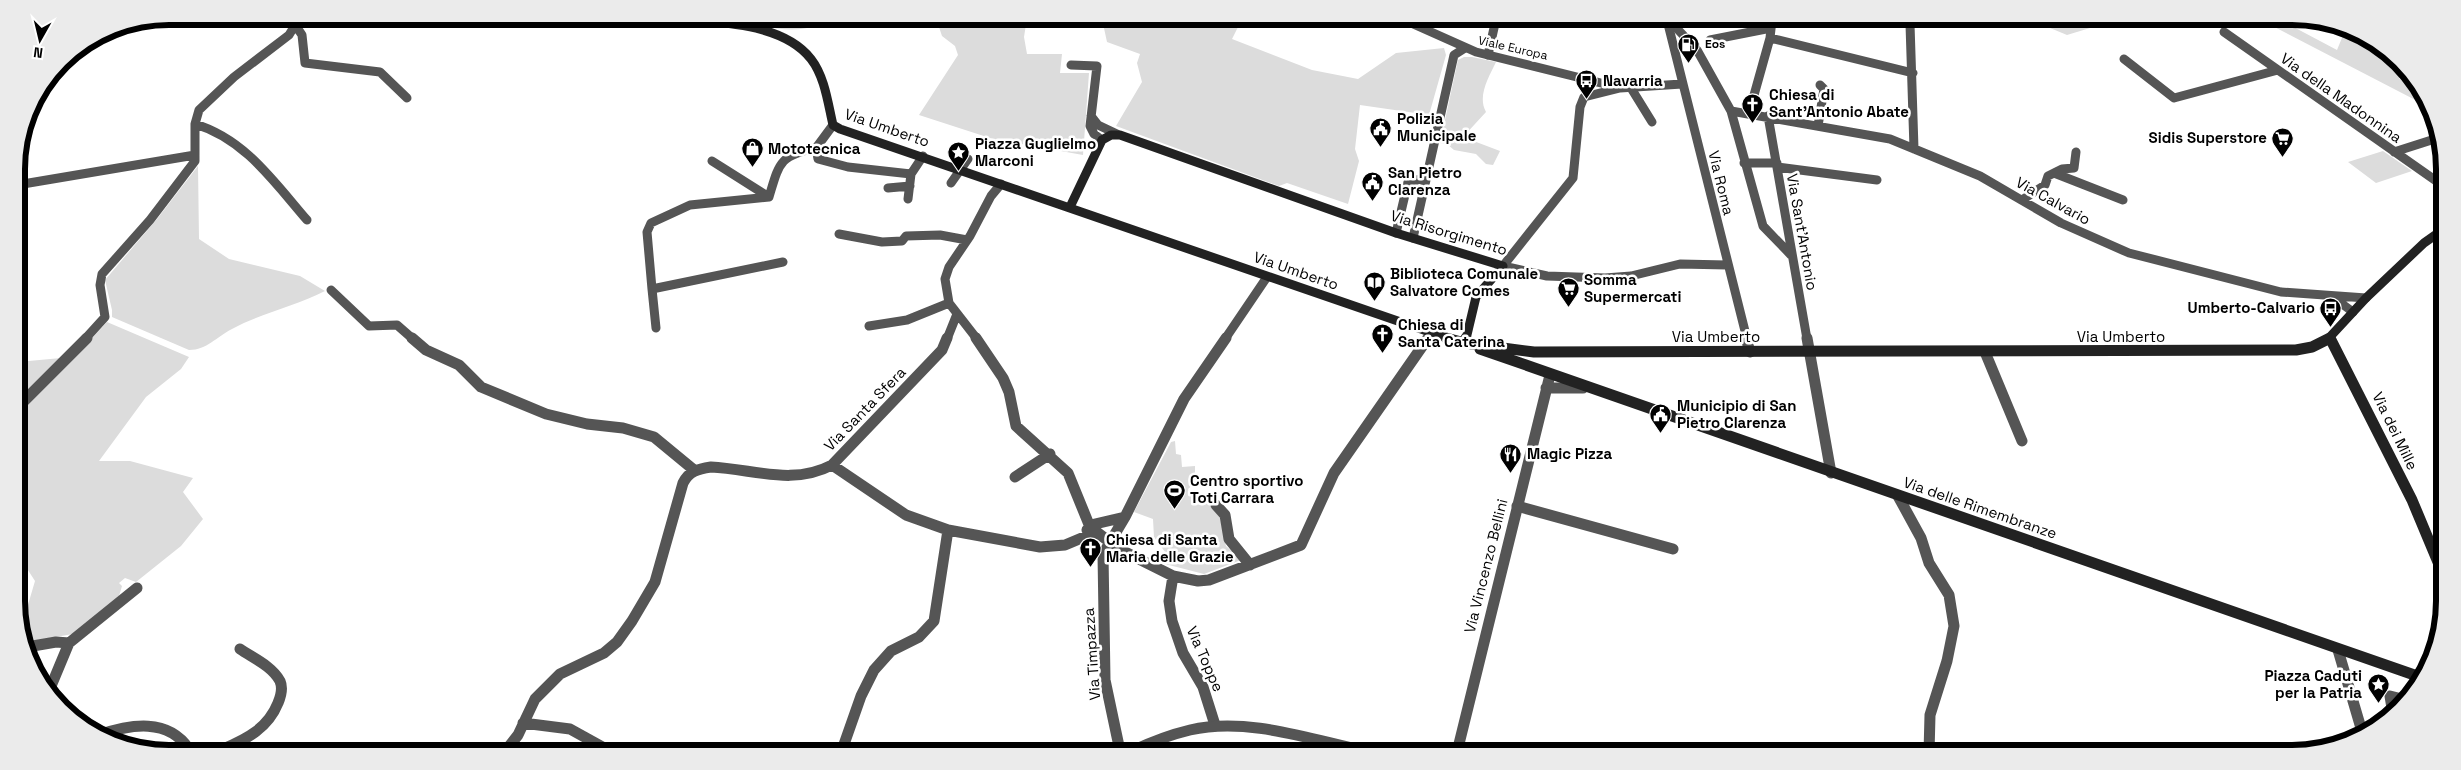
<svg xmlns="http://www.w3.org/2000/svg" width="2461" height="770" viewBox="0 0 2461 770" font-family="'Space Grotesk',sans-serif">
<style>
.green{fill:#dcdcdc}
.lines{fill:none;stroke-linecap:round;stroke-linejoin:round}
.minor-far1{stroke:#555;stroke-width:9}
.minor{stroke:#555;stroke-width:11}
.tertiary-far1{stroke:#555;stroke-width:9}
.tertiary{stroke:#555;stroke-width:11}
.secondary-far1{stroke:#222;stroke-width:9}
.secondary{stroke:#222;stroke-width:11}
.labels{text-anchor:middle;stroke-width:5;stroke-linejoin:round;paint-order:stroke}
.far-poi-label{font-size:12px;font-weight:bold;fill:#000;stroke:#fff;text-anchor:start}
.far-street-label{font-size:12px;fill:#000;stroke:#fff}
.poi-label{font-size:15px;font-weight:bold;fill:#000;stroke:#fff;text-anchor:start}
.street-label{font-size:15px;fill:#000;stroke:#fff}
.rim{fill:none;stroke:#000;stroke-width:6}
</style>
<rect width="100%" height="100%" fill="#fff"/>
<path class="green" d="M735 18H812L820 24C792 36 763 25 734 21Z
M936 18H1027L1024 37 1027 54H1062L1060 73H1089L1083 155 993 139 919 115 958 55 955 46 942 36Z
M1102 19H1242L1232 39 1312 70 1358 79 1396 53 1444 48 1446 55 1429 115 1360 105 1355 149 1359 161 1348 204 1287 183 1279 186 1116 126 1142 82 1137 63 1140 54 1107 42Z
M2041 21H2113L2067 35 2038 23Z
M2263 21H2282L2337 50 2346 28 2377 42 2405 66 2399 79 2413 81 2425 105Z
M1472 57 1496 62C1489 77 1477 96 1486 112L1463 137 1500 151 1493 165 1486 164 1476 154 1454 150 1447 144 1440 143 1458 60 1464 57Z
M2383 151 2412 171 2376 183 2348 162Z
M198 166 199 239 229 259 300 276 325 291C296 306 262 313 232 329 216 337 207 350 189 350L112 317V310L105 280 157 219Z
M107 322 189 357 181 369 146 397 99 461H130L193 478 183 492 203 519 181 546 136 582 125 578 119 583 122 586 119 596 73 634 25 642 20 632 35 581 24 564 19 560 18 412 70 362Z
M61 358 18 401V362Z
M1175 441 1176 454 1181 455 1182 467 1195 466V483L1188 489 1195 505 1207 502 1220 517 1226 546 1241 560 1204 574 1165 564 1168 556 1154 537 1153 519 1134 512 1171 442Z"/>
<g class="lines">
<path class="minor-far1" d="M1624 20H1637
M1669 20 1697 50 1731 111 1763 226 1791 255
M1910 24 1914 149
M296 26 302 35 305 63 380 72 407 98
M109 29 192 16
M2224 32 2442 185
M1770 38 1913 73
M1710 40 1771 28
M1488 55 1496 19
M2124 59 2174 98 2278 70
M1071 65 1097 66 1090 126 1094 134 1102 140
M2409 72 2406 78H2412
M1631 88 1652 122
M1731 111 1890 139 1980 176 2061 223 2129 253 2281 292 2366 298
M1749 113 1770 38 1772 20
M1091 116 1098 125 1117 134
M1768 116 1807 339
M195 124C245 139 274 182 307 220
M1818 126 1824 89 1820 85
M816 148 818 159 848 167 911 174 923 156
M2394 152 2441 137
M712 161 769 197
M1744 163H1777
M1777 167 1877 180
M2054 173 2123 200
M951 183 968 159
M17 185 195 155
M888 188 910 186
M908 199 911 174
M2022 200 2045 185 2048 176 2062 169 2074 168 2076 152
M1396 233 1408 182 1425 178
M839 234 882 242 902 241 906 236 940 235 967 240
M1413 238 1454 55 1465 48
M783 262 652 289 647 232 651 223 690 205 769 197C779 164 779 155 816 148L833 125
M652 289 656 328
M331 290 369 326 397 325 413 339
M2334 298 2353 312
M869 326 907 320 949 303
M85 339 105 317 100 285 102 274 150 220 195 161V124L199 110 234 77 289 35 300 17
M947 339 957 314
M977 339 949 303 945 279 949 267 970 236 991 196 1001 184
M1225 339 1267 277
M1427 339 1431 334"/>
<path class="minor" d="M412 338 426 350 459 365 481 387 546 414 587 424 623 428 654 437 694 470
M976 338 1003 378 1009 392 1016 426 1068 473 1090 527 1119 549 1173 576 1198 581 1209 580 1301 545 1334 473 1428 338
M1807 338 1831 473
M1985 352 2022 441
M18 407 87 338
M832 465 906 515 948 530 1040 547 1065 545 1096 532
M1015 477 1050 454
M1898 496 1921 538 1929 563 1949 595 1954 626 1947 661 1930 715 1929 753
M1216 505 1225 515 1229 539 1250 565
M1517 506 1673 549
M1087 530 1095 524 1125 517
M1173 576 1169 601 1172 621 1183 653 1203 687 1215 725
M27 647 56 642 69 643
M2338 650 2363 735
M49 691 69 643 137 588
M2393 714 2390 696 2406 700
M523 723 570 729 608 750
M99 735C131 724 168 718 189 749
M223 749C247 739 268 728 278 703 281 696 283 688 280 681 272 666 253 658 240 649
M507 749 518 735 535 699 560 674 604 653 617 642 632 621 655 582 683 483C689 471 698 469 711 467 754 469 792 486 832 465L942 350 947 338
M842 750 861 696 874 670 891 651 919 637 934 621 948 530
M1120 751 1105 680 1103 554 1125 517 1184 399 1226 338"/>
<path class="tertiary-far1" d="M1402 19 1476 52 1617 87
M1667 20 1747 339
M1682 84 1620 88 1584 97 1580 107 1573 178 1503 266 1547 276 1605 278 1631 276 1680 264 1727 265"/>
<path class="tertiary" d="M1746 338 1750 352
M1546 388H1583
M1132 751C1151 742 1169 735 1190 730 1247 717 1309 739 1365 751
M1457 752 1550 375"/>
<path class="secondary-far1" d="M662 17C707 22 781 20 811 59 825 77 828 104 833 125L840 129 1450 339
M1070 207 1102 140 1111 135H1120L1396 233 1503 266 1476 297 1466 339
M2328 339 2366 298 2424 243 2441 231"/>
<path class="secondary" d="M1446 338 1465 343 1534 352 2296 350 2312 347 2330 338
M2330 338 2412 500 2440 567
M1465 343 1466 338
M1480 349 2423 678"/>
</g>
<defs>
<symbol id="fuel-pin" viewBox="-11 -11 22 30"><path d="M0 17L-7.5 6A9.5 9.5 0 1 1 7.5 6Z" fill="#000" stroke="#fff"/><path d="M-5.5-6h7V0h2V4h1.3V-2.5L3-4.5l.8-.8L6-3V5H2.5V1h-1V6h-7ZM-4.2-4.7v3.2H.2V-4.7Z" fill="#fff"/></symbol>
<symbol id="bus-pin" viewBox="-11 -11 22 30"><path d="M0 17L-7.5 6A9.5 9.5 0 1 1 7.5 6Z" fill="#000" stroke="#fff"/><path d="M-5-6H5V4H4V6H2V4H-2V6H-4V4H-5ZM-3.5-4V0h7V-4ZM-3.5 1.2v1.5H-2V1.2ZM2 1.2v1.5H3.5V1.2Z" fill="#fff"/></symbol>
<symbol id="church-pin" viewBox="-11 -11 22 30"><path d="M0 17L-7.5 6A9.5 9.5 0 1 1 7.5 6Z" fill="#000" stroke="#fff"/><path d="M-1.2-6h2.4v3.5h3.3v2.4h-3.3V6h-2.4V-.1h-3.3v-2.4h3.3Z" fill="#fff"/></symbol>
<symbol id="civic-pin" viewBox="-11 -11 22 30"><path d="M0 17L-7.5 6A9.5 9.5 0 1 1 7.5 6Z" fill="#000" stroke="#fff"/><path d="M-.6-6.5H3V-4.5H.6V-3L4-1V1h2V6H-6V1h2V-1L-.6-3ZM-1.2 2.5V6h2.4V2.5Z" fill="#fff"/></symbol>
<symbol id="supermarket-pin" viewBox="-11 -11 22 30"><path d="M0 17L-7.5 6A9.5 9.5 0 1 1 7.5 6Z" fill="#000" stroke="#fff"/><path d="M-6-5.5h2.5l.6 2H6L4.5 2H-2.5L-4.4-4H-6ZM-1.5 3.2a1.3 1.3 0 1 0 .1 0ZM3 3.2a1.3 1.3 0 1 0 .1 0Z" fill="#fff"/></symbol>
<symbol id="shop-pin" viewBox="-11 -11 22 30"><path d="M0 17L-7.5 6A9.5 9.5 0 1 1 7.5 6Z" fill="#000" stroke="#fff"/><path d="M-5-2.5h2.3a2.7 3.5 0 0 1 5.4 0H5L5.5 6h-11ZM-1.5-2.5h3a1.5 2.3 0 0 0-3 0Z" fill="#fff"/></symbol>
<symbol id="sight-pin" viewBox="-11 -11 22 30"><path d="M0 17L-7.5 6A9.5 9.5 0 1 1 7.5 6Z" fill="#000" stroke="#fff"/><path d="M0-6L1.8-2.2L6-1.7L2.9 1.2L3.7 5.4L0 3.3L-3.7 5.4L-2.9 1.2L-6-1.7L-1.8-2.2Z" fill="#fff"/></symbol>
<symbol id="library-pin" viewBox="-11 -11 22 30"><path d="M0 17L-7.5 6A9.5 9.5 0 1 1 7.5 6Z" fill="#000" stroke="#fff"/><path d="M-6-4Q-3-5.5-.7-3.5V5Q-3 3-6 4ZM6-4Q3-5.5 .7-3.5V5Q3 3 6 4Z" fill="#fff"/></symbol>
<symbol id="restaurant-pin" viewBox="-11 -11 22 30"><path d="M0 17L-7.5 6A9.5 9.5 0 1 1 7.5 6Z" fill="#000" stroke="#fff"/><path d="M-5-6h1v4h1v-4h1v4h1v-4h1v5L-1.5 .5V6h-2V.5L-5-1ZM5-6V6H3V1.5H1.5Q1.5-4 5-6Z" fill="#fff"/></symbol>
<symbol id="stadium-pin" viewBox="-11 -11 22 30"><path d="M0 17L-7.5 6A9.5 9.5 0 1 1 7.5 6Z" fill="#000" stroke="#fff"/><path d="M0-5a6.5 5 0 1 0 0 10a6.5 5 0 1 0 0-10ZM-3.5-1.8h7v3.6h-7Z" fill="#fff"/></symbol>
</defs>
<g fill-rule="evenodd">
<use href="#fuel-pin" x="1676" y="32" width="25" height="34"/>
<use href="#bus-pin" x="1574" y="68" width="25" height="34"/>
<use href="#church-pin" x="1740" y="92" width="25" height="34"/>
<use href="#civic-pin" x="1368" y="116" width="25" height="34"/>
<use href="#supermarket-pin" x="2270" y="126" width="25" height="34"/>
<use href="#shop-pin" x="740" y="136" width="25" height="34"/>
<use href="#sight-pin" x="946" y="140" width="25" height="34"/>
<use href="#civic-pin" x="1360" y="170" width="25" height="34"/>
<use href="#library-pin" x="1362" y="270" width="25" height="34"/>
<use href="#supermarket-pin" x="1556" y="276" width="25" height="34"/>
<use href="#bus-pin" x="2318" y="296" width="25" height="34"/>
<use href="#church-pin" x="1370" y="322" width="25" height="34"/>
<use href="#civic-pin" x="1648" y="402" width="25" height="34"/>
<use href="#restaurant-pin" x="1498" y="442" width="25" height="34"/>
<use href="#stadium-pin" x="1162" y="478" width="25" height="34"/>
<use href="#church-pin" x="1078" y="536" width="25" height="34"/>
<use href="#sight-pin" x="2366" y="672" width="25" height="34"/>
</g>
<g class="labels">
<g class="far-poi-label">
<text x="1705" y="48">Eos</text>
</g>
<g class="far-street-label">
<text transform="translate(1513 48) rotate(13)" y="4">Viale Europa</text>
</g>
<g class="poi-label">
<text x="1603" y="86">Navarria</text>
<text x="1769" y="100">Chiesa di<tspan x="1769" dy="17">Sant'Antonio Abate</tspan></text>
<text x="1397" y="124">Polizia<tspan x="1397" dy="17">Municipale</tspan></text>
<text x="2267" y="143" text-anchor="end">Sidis Superstore</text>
<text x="975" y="149">Piazza Guglielmo<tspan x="975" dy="17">Marconi</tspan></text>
<text x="768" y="154">Mototecnica</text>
<text x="1388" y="178">San Pietro<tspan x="1388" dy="17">Clarenza</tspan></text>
<text x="1390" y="279">Biblioteca Comunale<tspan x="1390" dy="17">Salvatore Comes</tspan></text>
<text x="1584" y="285">Somma<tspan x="1584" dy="17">Supermercati</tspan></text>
<text x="2315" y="313" text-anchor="end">Umberto-Calvario</text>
<text x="1398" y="330">Chiesa di<tspan x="1398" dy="17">Santa Caterina</tspan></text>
<text x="1677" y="411">Municipio di San<tspan x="1677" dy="17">Pietro Clarenza</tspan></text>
<text x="1527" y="459">Magic Pizza</text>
<text x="1190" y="486">Centro sportivo<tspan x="1190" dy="17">Toti Carrara</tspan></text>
<text x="1106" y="545">Chiesa di Santa<tspan x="1106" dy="17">Maria delle Grazie</tspan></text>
<text x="2362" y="681" text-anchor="end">Piazza Caduti<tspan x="2362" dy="17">per la Patria</tspan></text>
</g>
<g class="street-label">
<text transform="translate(2341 98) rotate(35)" y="5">Via della Madonnina</text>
<text transform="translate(887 128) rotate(19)" y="5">Via Umberto</text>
<text transform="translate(1721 183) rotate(76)" y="5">Via Roma</text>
<text transform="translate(2053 201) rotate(29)" y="5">Via Calvario</text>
<text transform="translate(1802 232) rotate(80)" y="5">Via Sant'Antonio</text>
<text transform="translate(1449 233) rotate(17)" y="5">Via Risorgimento</text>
<text transform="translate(1296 271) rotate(19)" y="5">Via Umberto</text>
<text x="1716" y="342">Via Umberto</text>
<text x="2121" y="342">Via Umberto</text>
<text transform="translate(865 409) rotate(-46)" y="5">Via Santa Sfera</text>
<text transform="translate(2395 431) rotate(64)" y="5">Via dei Mille</text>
<text transform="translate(1980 508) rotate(19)" y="5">Via delle Rimembranze</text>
<text transform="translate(1486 566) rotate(-76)" y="5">Via Vincenzo Bellini</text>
<text transform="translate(1092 654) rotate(-94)" y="5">Via Timpazza</text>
<text transform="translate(1205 659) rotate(66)" y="5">Via Toppe</text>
</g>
</g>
<path d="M0 0H2461V770H0ZM169 25H2292A144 144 0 0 1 2436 169V601A144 144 0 0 1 2292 745H169A144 144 0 0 1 25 601V169A144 144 0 0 1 169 25Z" fill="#ebebeb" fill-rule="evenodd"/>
<path class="rim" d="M169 25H2292A144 144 0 0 1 2436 169V601A144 144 0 0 1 2292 745H169A144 144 0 0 1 25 601V169A144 144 0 0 1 169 25Z"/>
<g transform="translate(40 40) rotate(188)" stroke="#ffffff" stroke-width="4" paint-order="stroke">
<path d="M0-4L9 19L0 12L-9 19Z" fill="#000000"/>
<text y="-8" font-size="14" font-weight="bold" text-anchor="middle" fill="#000000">N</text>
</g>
</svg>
